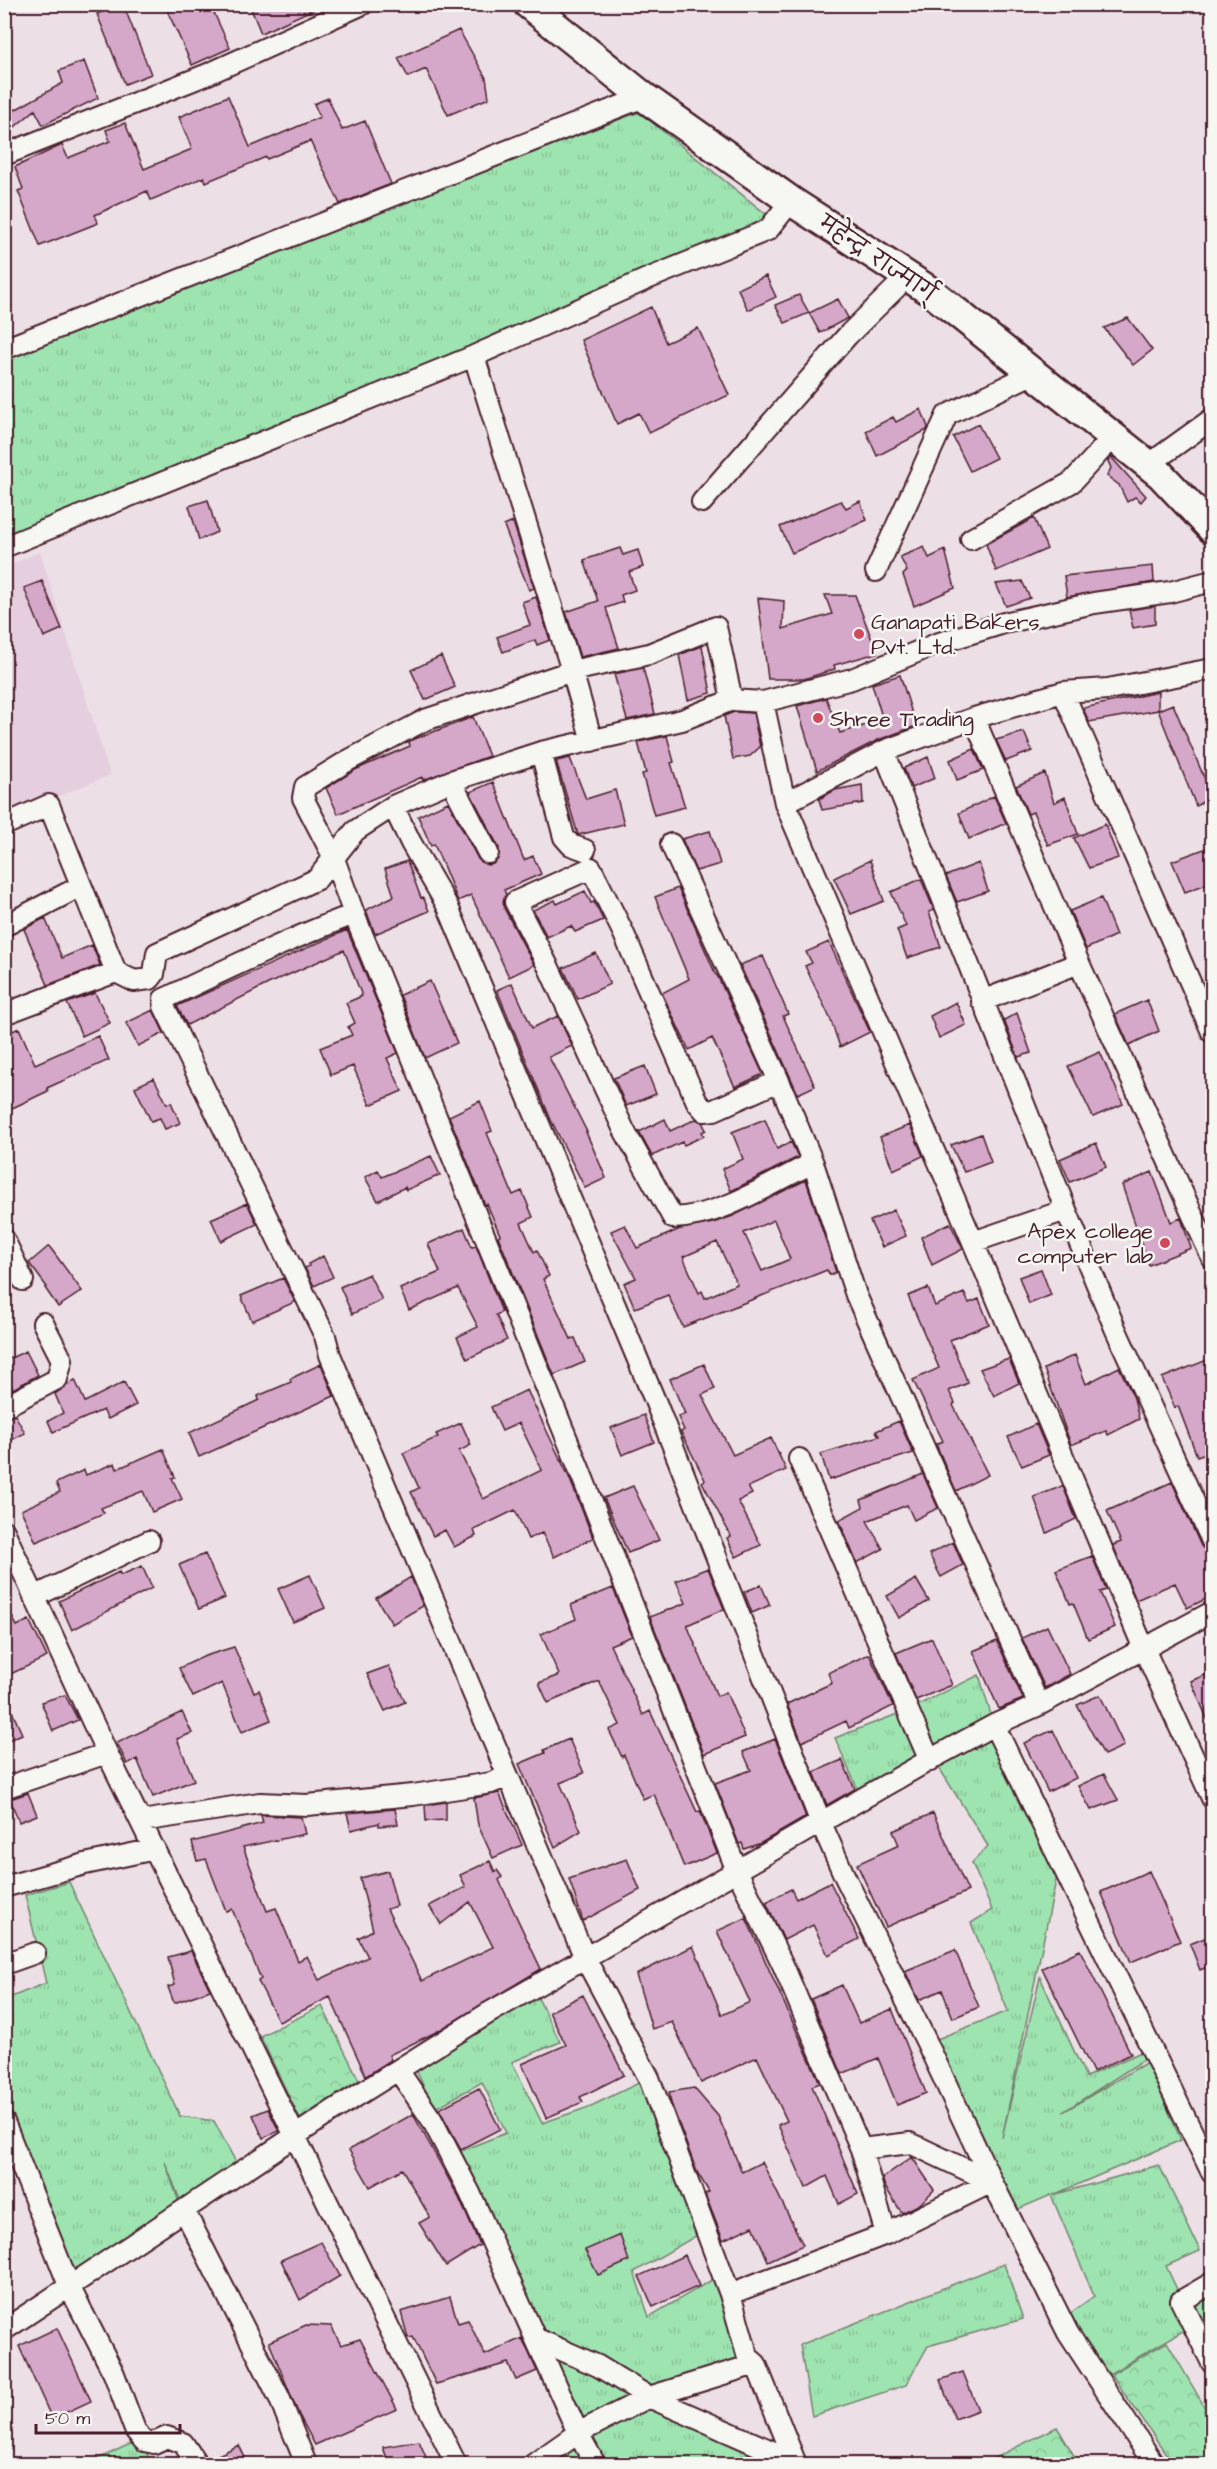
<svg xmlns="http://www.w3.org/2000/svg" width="1217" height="2469" viewBox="0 0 1217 2469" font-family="'Architects Daughter','Playpen Sans Deva',sans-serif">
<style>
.built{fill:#e5cede}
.grass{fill:url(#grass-tufts);stroke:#74826e;stroke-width:1.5}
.forest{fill:url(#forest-crowns);stroke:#74826e;stroke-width:1.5}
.building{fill:#d5a8ca;stroke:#4a1f2b;stroke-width:1.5;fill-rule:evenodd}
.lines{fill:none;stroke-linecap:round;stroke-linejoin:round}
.minor-casing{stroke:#4a1f2b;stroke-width:24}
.highway-casing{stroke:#4a1f2b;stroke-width:33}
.minor{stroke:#f6f6f2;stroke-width:20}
.highway{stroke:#f6f6f2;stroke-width:28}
.poi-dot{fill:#d1495b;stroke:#f6f6f2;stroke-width:2}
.labels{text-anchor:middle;stroke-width:5;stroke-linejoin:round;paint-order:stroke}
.street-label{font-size:22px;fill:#4a1f2b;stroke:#f6f6f2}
.poi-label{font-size:22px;fill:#4a1f2b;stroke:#f6f6f2;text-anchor:start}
</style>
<defs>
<pattern id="grass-tufts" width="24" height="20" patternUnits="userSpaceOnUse" patternTransform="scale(1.5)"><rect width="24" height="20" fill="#9ee4b1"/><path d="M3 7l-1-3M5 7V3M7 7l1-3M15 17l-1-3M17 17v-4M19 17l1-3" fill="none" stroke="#8ac398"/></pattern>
<pattern id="forest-crowns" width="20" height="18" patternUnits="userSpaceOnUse" patternTransform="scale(1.5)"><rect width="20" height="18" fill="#9ee4b1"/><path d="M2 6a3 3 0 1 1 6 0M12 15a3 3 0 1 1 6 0" fill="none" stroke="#8ac398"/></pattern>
</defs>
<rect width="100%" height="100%" fill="#ecdfe6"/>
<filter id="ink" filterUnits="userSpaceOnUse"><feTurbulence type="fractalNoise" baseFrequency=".0167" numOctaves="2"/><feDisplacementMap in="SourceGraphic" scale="12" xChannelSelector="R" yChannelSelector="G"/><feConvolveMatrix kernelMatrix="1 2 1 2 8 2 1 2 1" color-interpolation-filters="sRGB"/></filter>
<g filter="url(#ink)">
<path class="built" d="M40 552 110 775 5 818V567Z"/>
<path class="grass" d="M639 112 776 222 5 540V355Z
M979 1675 994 1725 1060 1861 1002 2138 1040 1977 1086 2077 1141 2052 1145 2059 1063 2112 1147 2062 1181 2140 1053 2195 1159 2165 1200 2251 1166 2266 1182 2300 1212 2285V2363L1193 2325 1099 2380 1064 2318 1094 2296 1051 2195 1009 2213 927 2043 1008 2011 971 1923 992 1910 972 1863 988 1846 933 1758 862 1799 835 1738 908 1710Z
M69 1882 180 2116 214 2121 241 2172 184 2210 165 2162 182 2211 77 2278 11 2126 5 2125 4 2000 46 1983 25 1895Z
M533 1988 560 2042 512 2062 542 2123 589 2107 649 2078 706 2230 634 2272 649 2317 722 2274 750 2364 658 2398 787 2464H550L586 2436 455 2153 506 2133 482 2082 434 2109 412 2061Z
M1004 2264 1023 2319 928 2346 906 2385 812 2416 800 2345Z
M141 2439 151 2464H87Z"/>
<path class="forest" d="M322 2006 359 2080 300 2119 260 2036Z
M1167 2342 1212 2420V2464H1173L1111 2374Z
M1057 2427 1079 2464H994L992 2459Z"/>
<path class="building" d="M123 4 151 74 125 84 97 14Z
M179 4H210L230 48 192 65 167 10Z
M249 4H323V5L261 33Z
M459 30 486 78 489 98 448 115 426 69 408 77 398 58Z
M84 61 98 98 43 125 35 110 4 136V116L63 83 59 71Z
M228 96 250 147 320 117 314 104 328 98 342 130 365 121 391 184 340 204 310 141 267 159 266 157 206 182 204 177 151 200 147 191 95 215 98 223 40 246 18 191 23 189 15 167 62 145 68 158 110 141 106 130 125 123 144 169 192 149 179 117Z
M766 276 776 297 748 310 738 289Z
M799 295 809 313 785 323 775 305Z
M838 299 848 318 820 333 809 313Z
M651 307 666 343 698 328 729 395 649 433 639 413 617 424 581 340Z
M1128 318 1152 350 1133 365 1104 328Z
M921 409 928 427 927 430 877 456 866 431 893 417 896 422Z
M978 424 996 458 970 471 953 437Z
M1111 457 1146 496 1141 502 1135 497 1127 502 1119 485 1107 476 1111 468 1108 461Z
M208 500 217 532 199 540 189 506Z
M841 501 846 508 860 501 867 520 792 553 780 527Z
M1034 518 1047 549 996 571 986 544Z
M513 522 534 588 529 590 504 526Z
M924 547 929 558 945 550 955 588 914 606 903 575 907 571 900 557Z
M620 548 623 555 638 550 643 567 629 572 635 590 621 595 623 602 606 608 619 648 580 657 566 612 598 601 584 560Z
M1153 566 1154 582 1067 597 1064 576Z
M42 581 62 629 44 637 24 588Z
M1022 581 1030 598 1006 606 996 584Z
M825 595H855L877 653 834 665 835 669 804 679H768L758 598 784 601 783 629 832 614Z
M536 597 550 640 537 645 535 640 503 652 497 637 530 625 522 602Z
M1155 606V624L1133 628 1129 610Z
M702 646 711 693 688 700 679 655Z
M441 656 455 687 425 700 411 670Z
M643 668 655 714 627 720 614 674Z
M900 675 916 726 878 740 817 771 797 706 826 698 840 733 883 720 872 684Z
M1158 692V710L1089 722 1083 708Z
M1173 704 1212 796 1196 806 1158 710Z
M734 712 753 713 760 747 750 756 733 759 724 716Z
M473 717 489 756 423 780 422 777 338 814 326 788 355 770 410 746 409 742 412 740Z
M1024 732 1032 751 1006 761 996 740Z
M667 736 674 762 671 763 685 807 654 815 642 774 646 773 638 742Z
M974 749 983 770 957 780 950 760Z
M928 757 935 778 911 788 904 768Z
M570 758 586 799 615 790 624 824 578 835 557 764V761Z
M1045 773 1054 803 1065 797 1078 834 1048 845 1033 812 1028 814 1016 786Z
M493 782 524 860 533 856 541 874 504 890 506 895 503 901 504 908 534 965 509 977 471 895 458 901 434 844 431 846 418 816 448 802 478 859 487 865 493 864 498 859 499 848 470 792Z
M862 785 863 803 822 810 819 799 835 790Z
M994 796 1006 823 969 839 959 813Z
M1105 824 1118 858 1089 868 1074 838Z
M710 831 720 864 696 871 682 839Z
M1212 846V882L1185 892 1172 861Z
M870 860 884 901 851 914 834 878Z
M407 861 421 898 423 897 429 911 375 934 366 910 394 896 385 869Z
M979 863 988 891 957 902 946 876Z
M921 879 934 910 929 912 941 947 907 958 897 930 906 926 891 892Z
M678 888 716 975H717L763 1074 735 1087 712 1038 689 1050 662 993 689 979 655 897Z
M585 891 591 903 594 902 603 920 575 932 571 926 547 937 533 910 555 900 557 904Z
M1101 898 1116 935 1086 949 1070 911Z
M45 918 62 958 92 945 100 965 48 985 24 929Z
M347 930 398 1053 387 1058 402 1091 370 1105 353 1066 331 1075 320 1048 352 1035 348 1027 355 1023 346 1003 362 996 344 950 270 983 187 1025 177 1006Z
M829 942 870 1032 840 1047 830 1018 805 966 812 963 806 952Z
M596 953 610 984 578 999 563 968Z
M763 956 788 1014 783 1016 815 1086 798 1094 740 965Z
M430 981 457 1043 425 1058 400 995Z
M512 983 532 1028 558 1016 572 1046 549 1057 587 1132H586L606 1178 585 1188 551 1120 497 990Z
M95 993 110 1023 82 1036 67 1003Z
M1147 1000 1159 1031 1129 1045 1115 1014Z
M956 1002 966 1025 939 1038 930 1016Z
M153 1010 164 1033 138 1046 126 1023Z
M1017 1013 1031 1053 1018 1057 1004 1020Z
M19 1028 35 1064 98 1036 109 1060 47 1088 48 1091 4 1112V1035Z
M1100 1052 1123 1104 1093 1117 1068 1066Z
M645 1066 656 1094 626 1106 614 1078Z
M154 1078 167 1104 171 1102 180 1123 165 1129 160 1118 151 1121 135 1087Z
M480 1101 492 1131 487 1133 513 1195 522 1191 533 1217 521 1223 534 1252 537 1250 549 1276 543 1279 571 1339 575 1338 585 1362 554 1375 498 1236 500 1235 487 1204 485 1205 449 1116Z
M665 1119 670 1131 696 1119 702 1122 706 1130 702 1132 704 1136 684 1145 682 1142 652 1156 639 1132Z
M765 1119 777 1149 791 1142 798 1157 731 1191 722 1169 743 1159 732 1132Z
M910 1125 923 1156 893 1170 880 1137Z
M981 1134 991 1162 964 1172 951 1145Z
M1096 1143 1106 1167 1070 1182 1060 1159Z
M431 1156 440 1175 406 1190 405 1187 378 1201 365 1177 378 1170 382 1177Z
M1152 1172 1171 1222 1181 1218 1191 1248 1149 1265 1122 1185Z
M806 1180 836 1272 830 1275 827 1270 683 1327 668 1295 635 1308 624 1283 636 1278 611 1231 625 1225 637 1248 680 1229 713 1223 733 1216ZM774 1220 790 1259 762 1271 744 1233ZM717 1242 737 1284 705 1298 702 1291 699 1293 683 1257Z
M247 1203 257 1224 221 1241 211 1219Z
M894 1210 906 1236 882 1247 870 1221Z
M950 1223 963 1249 932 1265 921 1237Z
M464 1228 472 1247 476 1246 502 1312 496 1315 507 1340 467 1359 457 1337 478 1327 458 1288 409 1310 400 1289 440 1272 428 1244Z
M49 1246 82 1291 58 1307 45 1288 47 1287 29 1263Z
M323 1256 333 1277 314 1286 305 1268 309 1266 308 1264Z
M1041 1269 1051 1295 1029 1304 1019 1277Z
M369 1274 382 1300 352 1314 340 1287Z
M283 1278 295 1302 252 1321 241 1296Z
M928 1288 935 1306 964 1293 969 1303 979 1299 989 1324 950 1340 968 1383 949 1391 955 1403 953 1405 988 1475 956 1491 936 1444 943 1441 913 1380 939 1368 908 1296Z
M26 1351 38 1375 13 1389 4 1370V1361Z
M1075 1355 1086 1384 1119 1367 1134 1398 1139 1419 1108 1435 1106 1431 1071 1445 1044 1369Z
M1212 1358V1451L1197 1456 1178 1406 1175 1408 1162 1378Z
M1009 1359 1019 1383 994 1396 980 1369Z
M321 1364 334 1396 199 1457 189 1433 259 1400 258 1396 291 1382 290 1379Z
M704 1364 715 1389 702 1395 733 1455 771 1438 786 1470 748 1487 752 1494 738 1501 761 1545 736 1557 727 1538 731 1536 702 1482 705 1480 681 1432 684 1430 678 1417 685 1414 670 1379Z
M75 1380 85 1402 124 1382 136 1405 108 1419 103 1410 53 1432 48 1421 63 1413 55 1394Z
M527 1390 569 1477 593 1538 554 1557 542 1533 528 1539 515 1510 474 1530 476 1536 454 1547 445 1530 433 1536 411 1492 419 1488 403 1453 438 1437 436 1434 461 1423 471 1445 459 1451 483 1499 542 1470 519 1423 502 1431 491 1407Z
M15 1415 25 1433 4 1444V1419Z
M644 1415 654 1442 622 1455 611 1428Z
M899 1421 913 1453 829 1480 821 1454 879 1436 876 1431Z
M1036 1424 1049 1455 1022 1466 1008 1437Z
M163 1449 175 1477 172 1478 182 1499 152 1512 143 1491 101 1508 104 1513 36 1542 21 1510 60 1492 56 1483 84 1470 86 1475 115 1463 117 1469Z
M923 1474 938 1508 914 1520 907 1505 867 1521 883 1549 857 1563 839 1520 863 1507 861 1500Z
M1172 1482 1201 1546 1206 1551 1212 1553V1596L1187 1608 1175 1583 1136 1600 1113 1545 1121 1542 1107 1511Z
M633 1486 659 1540 628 1553 604 1498Z
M1063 1486 1076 1519 1047 1533 1034 1497Z
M953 1542 963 1565 941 1577 929 1554Z
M205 1554 225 1598 199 1609 179 1565Z
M1092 1556 1106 1590 1100 1592 1115 1627 1088 1639 1073 1603 1070 1604 1056 1570Z
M142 1566 152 1588 72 1630 59 1601 119 1572 121 1575Z
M708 1568 724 1609 687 1625 717 1696 726 1692 745 1737 704 1754 650 1617 686 1603 676 1581Z
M310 1575 325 1608 293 1622 278 1589Z
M411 1577 423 1606 392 1624 376 1598Z
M916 1579 929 1601 899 1618 887 1596Z
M761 1585 770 1605 752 1613 744 1592Z
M613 1588 632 1636 610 1645 643 1715 650 1711 697 1812 700 1811 717 1853 684 1867 654 1794 643 1799 624 1755 622 1757 609 1730 620 1725 599 1681 548 1703 539 1683 559 1675 541 1634 576 1619 571 1605Z
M4 1600 17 1626 29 1620 47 1657 4 1677Z
M1047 1626 1070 1674 1045 1688 1022 1638Z
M932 1638 952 1685 916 1700 896 1653Z
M997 1641 1023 1699 999 1709 973 1651Z
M234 1647 254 1692 259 1690 271 1720 242 1732 222 1683 193 1697 179 1668 205 1656Z
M869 1654 893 1706 849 1728 846 1721 802 1742 787 1704 832 1683 828 1673Z
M389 1666 405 1702 385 1711 367 1674Z
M1212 1672V1730L1191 1681Z
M4 1693 22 1734 4 1742Z
M65 1695 78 1720 53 1731 41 1702Z
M1100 1695 1124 1746 1104 1755 1077 1705Z
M182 1712 192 1733 177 1739 194 1780 153 1797 137 1759 127 1764 117 1743Z
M1053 1730 1076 1778 1048 1792 1024 1743Z
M569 1739 584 1773 560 1783 581 1831 555 1847 519 1764 545 1753 544 1750Z
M775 1739 806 1817 761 1843 744 1849 742 1843 739 1844 715 1783 751 1770 743 1752Z
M842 1760 855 1789 827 1805 814 1772Z
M1104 1774 1118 1800 1091 1810 1078 1786Z
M28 1793 37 1815 19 1822 10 1799Z
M499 1793 522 1845 493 1858 478 1825 474 1798Z
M446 1802V1820L426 1821 425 1805Z
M395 1809 398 1824 379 1826V1823L351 1830 347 1813Z
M933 1813 968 1891 886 1927 857 1864 899 1845 893 1831Z
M261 1815 301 1817 305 1834 243 1847 267 1911 276 1908 298 1961 307 1956 319 1980 368 1957 358 1938 373 1930 360 1878 388 1871 397 1906 387 1909 422 1981 493 1947 470 1902 441 1924 429 1906 466 1887 460 1875 490 1861 495 1872 497 1870 502 1877 499 1880 541 1969 438 2031 389 2055 391 2060 366 2076 330 1997 279 2022 258 1981 261 1979 232 1909 226 1911 206 1859 197 1861 192 1842 263 1823Z
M627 1859 640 1890 583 1921 569 1879Z
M1149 1871 1180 1941 1131 1962 1101 1892Z
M830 1882 859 1939 828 1955 813 1925 784 1940 766 1902 791 1889 796 1899Z
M746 1918 820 2083 812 2086 858 2194 839 2204 827 2176 806 2188 778 2125 787 2121 757 2057 701 2083 672 2022 652 2029 636 1975 693 1946 722 2015 750 2002 717 1931Z
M1212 1935V1965L1200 1970 1190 1944Z
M955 1950 979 2007 953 2018 942 1990 919 2000 905 1971Z
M1080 1950 1131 2054 1093 2072 1042 1968Z
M191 1951 210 1990 174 2003 168 1987 175 1985 168 1957Z
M842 1985 859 2023 892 2009 926 2093 897 2105 878 2058 842 2074 811 1999Z
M583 1995 624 2075 580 2097 583 2102 546 2118 522 2064 566 2045 549 2012Z
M479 2088 500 2129 461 2149 439 2109Z
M694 2088 718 2116 742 2172 762 2162 803 2245 768 2261 753 2226 723 2240 705 2194 709 2192 697 2172 671 2103 669 2092Z
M268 2109 279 2131 263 2138 253 2115Z
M413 2114 459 2198 480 2245 446 2266 419 2223 430 2217 402 2169 370 2187 349 2150Z
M912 2157 934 2190 920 2204 902 2213 885 2187 882 2178Z
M620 2235 629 2261 598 2275 585 2250Z
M321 2242 340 2276 300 2300 281 2260Z
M685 2255 699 2286 653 2307 639 2276Z
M450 2297 458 2323 468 2320 485 2355 522 2338 537 2371 516 2380 508 2363 436 2384 413 2337 408 2338 401 2312Z
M306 2325 331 2326 341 2345 360 2339 397 2409 315 2445 299 2415 269 2342Z
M57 2328 91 2401 52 2419 19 2346Z
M963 2372 978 2410 955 2419 940 2380Z
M419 2441 429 2464H389L383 2447Z
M239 2445 248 2464H209L208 2460Z"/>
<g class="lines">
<defs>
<path id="minor" d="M4 155 208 74 363 4
M4 349 644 97
M474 356 572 671 592 741
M1148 465 1212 419
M702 502 848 335 909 275
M971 539 1072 482 1113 437
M4 547 474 356 647 279 768 230 791 201
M876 571 947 415 1034 373
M1212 669 1108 689 1063 692 1212 1032
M1063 692 974 718 1079 963 1212 1258
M732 700 716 627 649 654 572 671 425 720 349 760 305 787 303 798 333 856 354 914 580 1471 737 1871 783 1965 861 2149
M763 702 785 803 973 1242 1144 1649 1212 1798
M884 751 1066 1210 1115 1328 1212 1541
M541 752 564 837 571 845 585 850
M451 781 488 853
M785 803 884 751 974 718
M393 806 411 843 448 907 656 1403 821 1823 845 1877 927 2043 992 2182 1068 2333 1154 2464
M4 825 49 805 116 972
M671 844 779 1081 813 1163 856 1295 1039 1705
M354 914C289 939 227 969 164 999V1006L325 1336 330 1355 585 1958 649 2078 730 2294 748 2357 756 2364 796 2464
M4 926 81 886
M982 1001 1079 963
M4 1014 116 972 134 981 150 979 154 974 157 953 317 879 355 831 393 806 451 781 541 752 682 720 732 700 763 702 852 679 936 644 1004 623 1094 603 1170 592 1212 581
M779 1081 714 1110 705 1111 697 1102 623 932 591 868 515 902 549 968 624 1130 673 1218C724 1216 768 1184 813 1163
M4 1239 23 1280
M973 1242 1066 1210
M4 1407 57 1379 62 1360 43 1323
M799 1459 930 1761
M4 1531 107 1753 456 2464
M34 1597 149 1541
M994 1725 1212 2173
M4 1788 107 1753
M141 1821 260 1803 307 1805 413 1795 491 1783 508 1776
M4 1887 85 1864 155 1849
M4 1964 35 1953
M398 2070 432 2120 470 2193 578 2433 595 2464
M4 2122 70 2288 114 2374 135 2430 144 2441 154 2443 167 2437 183 2443 197 2464
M184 2210 279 2397 306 2464
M1212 2283 1181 2301 1212 2363
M730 2294 886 2234 992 2182 910 2143 861 2149 886 2234
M4 2330 331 2112 487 2014 933 1758 994 1725 1039 1705 1212 1612
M537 2339 598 2366 649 2397
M756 2364 649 2397 794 2461
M534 2464 578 2433 649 2397"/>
<path id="highway" d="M528 4 644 97 791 201 930 291 1160 474 1212 529"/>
</defs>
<use href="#minor" class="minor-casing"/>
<use href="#highway" class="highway-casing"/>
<use href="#minor" class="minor"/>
<use href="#highway" class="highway"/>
</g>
</g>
<g class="poi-dot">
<circle cx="859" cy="634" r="6"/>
<circle cx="818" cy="718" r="6"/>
<circle cx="1165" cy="1243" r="6"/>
</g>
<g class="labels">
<g class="street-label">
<text transform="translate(878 258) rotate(34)" y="8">महेन्द्र राज्मार्ग्</text>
</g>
<g class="poi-label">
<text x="871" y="629">Ganapati Bakers<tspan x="871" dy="25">Pvt. Ltd.</tspan></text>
<text x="830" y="726">Shree Trading</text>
<text x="1153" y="1238" text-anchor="end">Apex college<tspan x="1153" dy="25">computer lab</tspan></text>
</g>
</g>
<rect width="1217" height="2469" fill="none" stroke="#f6f6f2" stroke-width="24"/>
<rect x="12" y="12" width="1193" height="2445" fill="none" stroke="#4a1f2b" stroke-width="2" filter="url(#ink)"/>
<path d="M36 2424v9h144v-9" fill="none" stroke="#4a1f2b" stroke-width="3"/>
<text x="45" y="2424" font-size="18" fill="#4a1f2b" stroke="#f6f6f2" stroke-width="4.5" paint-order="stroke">50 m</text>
</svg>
